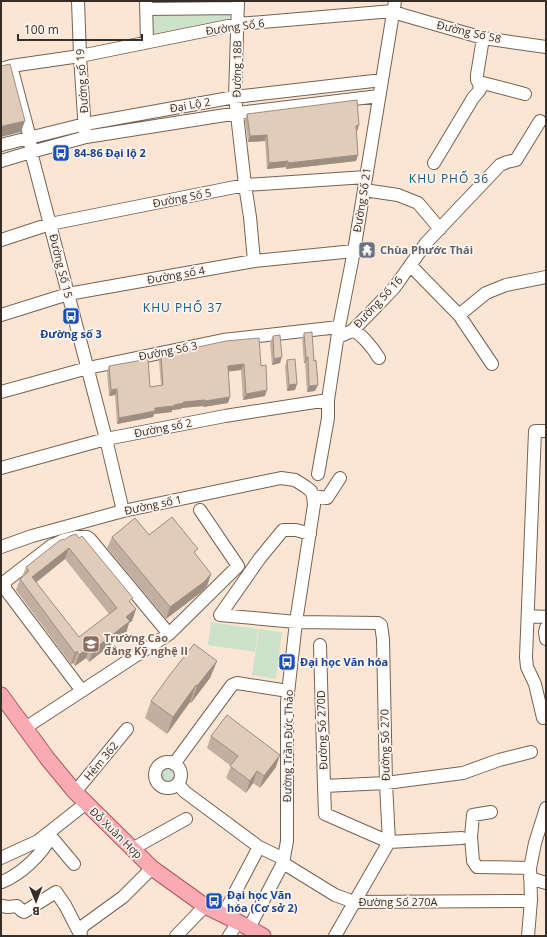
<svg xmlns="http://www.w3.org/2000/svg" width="547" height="937" viewBox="0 0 547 937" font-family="'Open Sans',sans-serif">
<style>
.grass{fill:url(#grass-tufts)}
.park{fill:#cce2ca}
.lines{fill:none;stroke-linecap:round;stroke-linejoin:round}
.minor-casing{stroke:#766253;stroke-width:14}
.major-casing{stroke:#b25960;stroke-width:17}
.minor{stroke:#fff;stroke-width:12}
.major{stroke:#f9aab2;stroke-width:15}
.wall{fill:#c2af9f;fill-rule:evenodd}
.shaded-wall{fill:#9e8e82}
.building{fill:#e1cbb9;stroke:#9e8e82;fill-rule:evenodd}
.labels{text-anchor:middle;stroke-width:3.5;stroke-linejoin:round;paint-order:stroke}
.street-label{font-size:11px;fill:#362d27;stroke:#fef5ee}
.transit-label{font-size:11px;font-weight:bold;fill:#164399;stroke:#fef5ee;text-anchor:start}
.worship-label{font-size:11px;font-weight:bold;fill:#5b616d;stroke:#fef5ee;text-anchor:start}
.education-label{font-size:11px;font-weight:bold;fill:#785e54;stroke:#fef5ee;text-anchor:start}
.neighbourhood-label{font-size:12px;letter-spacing:1px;fill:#115987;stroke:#fef5ee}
</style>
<defs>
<pattern id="grass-tufts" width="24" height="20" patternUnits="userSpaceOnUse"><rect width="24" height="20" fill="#cce2ca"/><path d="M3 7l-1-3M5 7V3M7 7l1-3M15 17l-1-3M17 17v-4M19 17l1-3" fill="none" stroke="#b0c2ae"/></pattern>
</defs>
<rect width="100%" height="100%" fill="#fce5d3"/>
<path class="grass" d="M159 775a9 9 0 1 1 18 0a9 9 0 1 1-18 0Z"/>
<path class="park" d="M153 13H227L230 15V17L227 19 152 34 151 16Z
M211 622 258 629 255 652 208 645Z
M259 629 282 632 276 679 252 675Z"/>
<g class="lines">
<defs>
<path id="minor" d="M78 1 80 56 85 132
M146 1 147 42
M238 1 235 97 245 185 250 217 254 261
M147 9 238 8
M11 66 30 138 31 152 106 439 123 511
M1 69 11 66 80 56 238 24 393 11 403 15 483 38 546 47
M479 85 483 83 525 94
M1 145 85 124 235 97 382 80
M1 161 31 152 86 137 238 113 379 96
M434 163 473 98 479 91 481 87 477 80V75L483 38
M364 190 398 195 418 203 440 229
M1 240 50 224 245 185 366 177
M410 265 459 315 492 364
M1 315 68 294 254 261 354 251
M459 315 486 293 506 285 546 277
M352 331C361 332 374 350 379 358
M338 337 352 331 369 314 394 288 426 243 500 165 507 162 516 160 540 121
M1 392 88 368 223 340 339 327
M1 468 106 439 225 416 328 400
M318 474 328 418V400L339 327 354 251 395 1
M313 496 327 498 340 478
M310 534 296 530H283L260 558 220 615 296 622 378 623 381 625 383 639 386 783 389 842 335 936
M1 547 32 536 123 511 281 478 295 480 306 487 311 491 313 496 314 505 296 622 287 702V841L283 863 249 928
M528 616 546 617
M546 628 545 632 546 639
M320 645 324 786 325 814 389 842 462 838
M82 691 6 590 4 583 7 580 51 546 64 540 76 537H87L90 539 169 634
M543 718 535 684 527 667 526 657 535 431H546
M25 728 169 634 238 566 200 510
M155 775a13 13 0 1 1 26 0a13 13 0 1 1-26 0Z
M174 764 232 685 237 683 288 691
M178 784 185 792 259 847 223 915
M324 786 386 783 463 773 499 760 531 752
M75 792 127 729
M491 812 473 815 471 837 473 861 477 867 530 868
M48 833 74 864
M259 847 284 859
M132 849 186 819
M1 858 38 841 85 804
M283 863 335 895 354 902 523 901
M530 878 546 883
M2 882C21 874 42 855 51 836
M2 906 8 907 17 906 22 911 24 912 56 892 65 905 81 936
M80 933 83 926 123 897 152 868
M176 936 205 906
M229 936 238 922
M528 936 531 900 530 868 535 843 546 808"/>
<path id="major" d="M1 695 47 758 75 792 152 868 205 906 238 922 263 936"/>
</defs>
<use href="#minor" class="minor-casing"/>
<use href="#major" class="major-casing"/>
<use href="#minor" class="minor"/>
<use href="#major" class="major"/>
</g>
<path class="wall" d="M247 114 359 125 357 131H356L358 155 356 161 286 169V167L267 169 265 141 248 142 245 120Z
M304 333 315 391 307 392 305 363H304L302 339Z
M273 336 280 363 272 365 270 342Z
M161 355 261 366 265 396 243 400 241 370 228 371V403L203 407V406L182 408 181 409 172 410V412L154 414 153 417 117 424 115 395 109 396 107 372 109 366 150 387 161 385 159 361Z
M287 360 297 384 295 390 287 391 285 366Z
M149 535 196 555 211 574 207 586 200 593 166 619 107 548 112 537Z
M63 539 131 603 136 609 132 621 129 623 126 633 89 662 86 658 75 666 73 663 71 664 16 590 20 579 22 577 26 567ZM65 559 109 614 79 637 36 583Z
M217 661 210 678 191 703 190 702 167 734 145 718 151 701Z
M211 736 276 767 260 788 253 783 246 793 226 778 231 766 207 748Z"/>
<path class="shaded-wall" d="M25 121 21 132 1 137V127L3 126Z
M359 125 357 131 354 132 356 126Z
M267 135 265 141 248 142 250 136Z
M358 155 356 161 286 169 288 163Z
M288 161 286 167 267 169 269 163Z
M282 357 280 363 272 365 274 359Z
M306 357H308L305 363H304Z
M244 364 241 370 226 372 228 366Z
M297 384 295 390 287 391 289 385Z
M318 385 315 391 307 392 309 386Z
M117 389 115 395 109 396 111 390Z
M267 390 265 396 243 400 246 394Z
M230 397 228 403 203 407 205 401Z
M205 400 203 406 182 408 181 409 172 410V412L154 414 153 417 117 424 119 418 155 408 183 402Z
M69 548 65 559 27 589 32 577Z
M211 574 207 586 200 593 166 619 170 607Z
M136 609 132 621 129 623 126 633 89 662 93 650 126 617Z
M90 646 86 658 75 666 79 655Z
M77 651 73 663 71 664 75 653Z
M217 661 210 678 191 703 197 686Z
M196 685 190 702 167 734 173 717Z
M280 755 276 767 260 788 264 776Z
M257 771 253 783 246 793 250 781Z"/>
<path class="building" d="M10 64 25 121 3 126 1 127V66Z
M357 100 359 125 356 126 358 155 288 163V161L269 163 267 135 250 136 247 114Z
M312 332 314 361 316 360 318 385 309 386 308 357H306L304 333Z
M280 335 282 357 274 359 273 336Z
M259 338 261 366 266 365 267 390 246 394 244 364 228 366 230 397 205 401V400L183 402 184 403 174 405V406L155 408V411L119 418 117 389 111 390 109 366 148 359 150 387 163 385 161 355 226 341Z
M295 359 297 384 289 385 287 360Z
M172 517 198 549 194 552 211 574 204 582 170 607 112 537 135 518 149 535Z
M76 534 79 538 82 536 133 598 129 601 136 609 126 617 130 621 93 650 90 646 79 655 77 651 75 653 20 579 29 571 26 567 59 541 63 539 64 540 70 536ZM69 548 117 608 79 637 32 577Z
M194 644 217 661 197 686 196 685 173 717 151 701 169 676Z
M227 715 280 755 264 776 257 771 250 781 230 766 238 756 211 736Z"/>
<defs>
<symbol id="bus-square" viewBox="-11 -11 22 22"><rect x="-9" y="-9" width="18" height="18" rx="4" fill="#1a4fb4" stroke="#fef5ee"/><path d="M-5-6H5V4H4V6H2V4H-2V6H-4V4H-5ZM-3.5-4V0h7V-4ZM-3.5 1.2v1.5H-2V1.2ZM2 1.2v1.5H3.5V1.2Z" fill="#fff"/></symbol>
<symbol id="temple-square" viewBox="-11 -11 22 22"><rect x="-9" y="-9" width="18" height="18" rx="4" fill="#6b7280" stroke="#fef5ee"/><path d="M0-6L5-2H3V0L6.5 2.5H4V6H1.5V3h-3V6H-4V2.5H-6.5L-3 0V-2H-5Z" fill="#fff"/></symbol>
<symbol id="university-square" viewBox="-11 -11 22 22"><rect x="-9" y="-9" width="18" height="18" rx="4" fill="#8d6e63" stroke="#fef5ee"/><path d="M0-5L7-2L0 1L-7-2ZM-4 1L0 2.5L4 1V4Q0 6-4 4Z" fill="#fff"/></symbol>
</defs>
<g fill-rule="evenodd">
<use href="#bus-square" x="51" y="143" width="20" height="20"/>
<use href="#temple-square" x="357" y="240" width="20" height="20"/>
<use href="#bus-square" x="61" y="306" width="20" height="20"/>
<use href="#university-square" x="81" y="634" width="20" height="20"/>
<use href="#bus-square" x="277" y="652" width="20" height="20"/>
<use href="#bus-square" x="204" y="891" width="20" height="20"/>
</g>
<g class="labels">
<g class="street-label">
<text transform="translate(235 27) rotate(-8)" y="4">Đường Số 6</text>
<text transform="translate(469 32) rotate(13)" y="4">Đường Số 58</text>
<text transform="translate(237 69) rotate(-89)" y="4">Đường 18B</text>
<text transform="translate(82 81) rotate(-94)" y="4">Đường số 19</text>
<text transform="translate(190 105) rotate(-10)" y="4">Đại Lộ 2</text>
<text transform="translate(182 198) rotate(-11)" y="4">Đường Số 5</text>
<text transform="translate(362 200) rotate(-81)" y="4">Đường Số 21</text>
<text transform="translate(61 266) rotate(76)" y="4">Đường Số 15</text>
<text transform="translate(176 275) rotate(-10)" y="4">Đường số 4</text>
<text transform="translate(378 302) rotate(-47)" y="4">Đường Số 16</text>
<text transform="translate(168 351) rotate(-11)" y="4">Đường Số 3</text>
<text transform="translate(163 428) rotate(-11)" y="4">Đường số 2</text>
<text transform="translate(153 505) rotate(-12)" y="4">Đường số 1</text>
<text transform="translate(322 730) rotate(-92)" y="4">Đường Số 270D</text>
<text transform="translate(385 745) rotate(-91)" y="4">Đường Số 270</text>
<text transform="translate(288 746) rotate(-89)" y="4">Đường Trần Đức Thảo</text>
<text transform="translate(101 761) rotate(-50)" y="4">Hẻm 362</text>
<text transform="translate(116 833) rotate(44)" y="4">Đỗ Xuân Hợp</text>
<text x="398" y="906">Đường Số 270A</text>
</g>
<g class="transit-label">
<text x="74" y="157">84-86 Đại lộ 2</text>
<text x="71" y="338" text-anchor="middle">Đường số 3</text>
<text x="300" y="666">Đại học Văn hóa</text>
<text x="227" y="899">Đại học Văn<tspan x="227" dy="13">hóa (Cơ sở 2)</tspan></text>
</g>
<g class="worship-label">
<text x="380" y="254">Chùa Phước Thái</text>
</g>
<g class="education-label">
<text x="104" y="642">Trường Cao<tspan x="104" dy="13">đẳng Kỹ nghệ II</tspan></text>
</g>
<g class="neighbourhood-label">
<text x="449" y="183">KHU PHỐ 36</text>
<text x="183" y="312">KHU PHỐ 37</text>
</g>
</g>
<rect width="547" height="937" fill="none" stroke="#362d27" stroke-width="4"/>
<g transform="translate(36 901) rotate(179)" stroke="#fef5ee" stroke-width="3" paint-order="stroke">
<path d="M0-3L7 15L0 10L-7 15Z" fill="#362d27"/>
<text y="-6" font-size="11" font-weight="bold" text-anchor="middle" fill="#362d27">B</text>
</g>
<path d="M18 34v6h124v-6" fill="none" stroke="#362d27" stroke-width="2"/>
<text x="24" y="34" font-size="12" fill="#362d27" stroke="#fef5ee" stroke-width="3" paint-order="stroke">100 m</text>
</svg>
